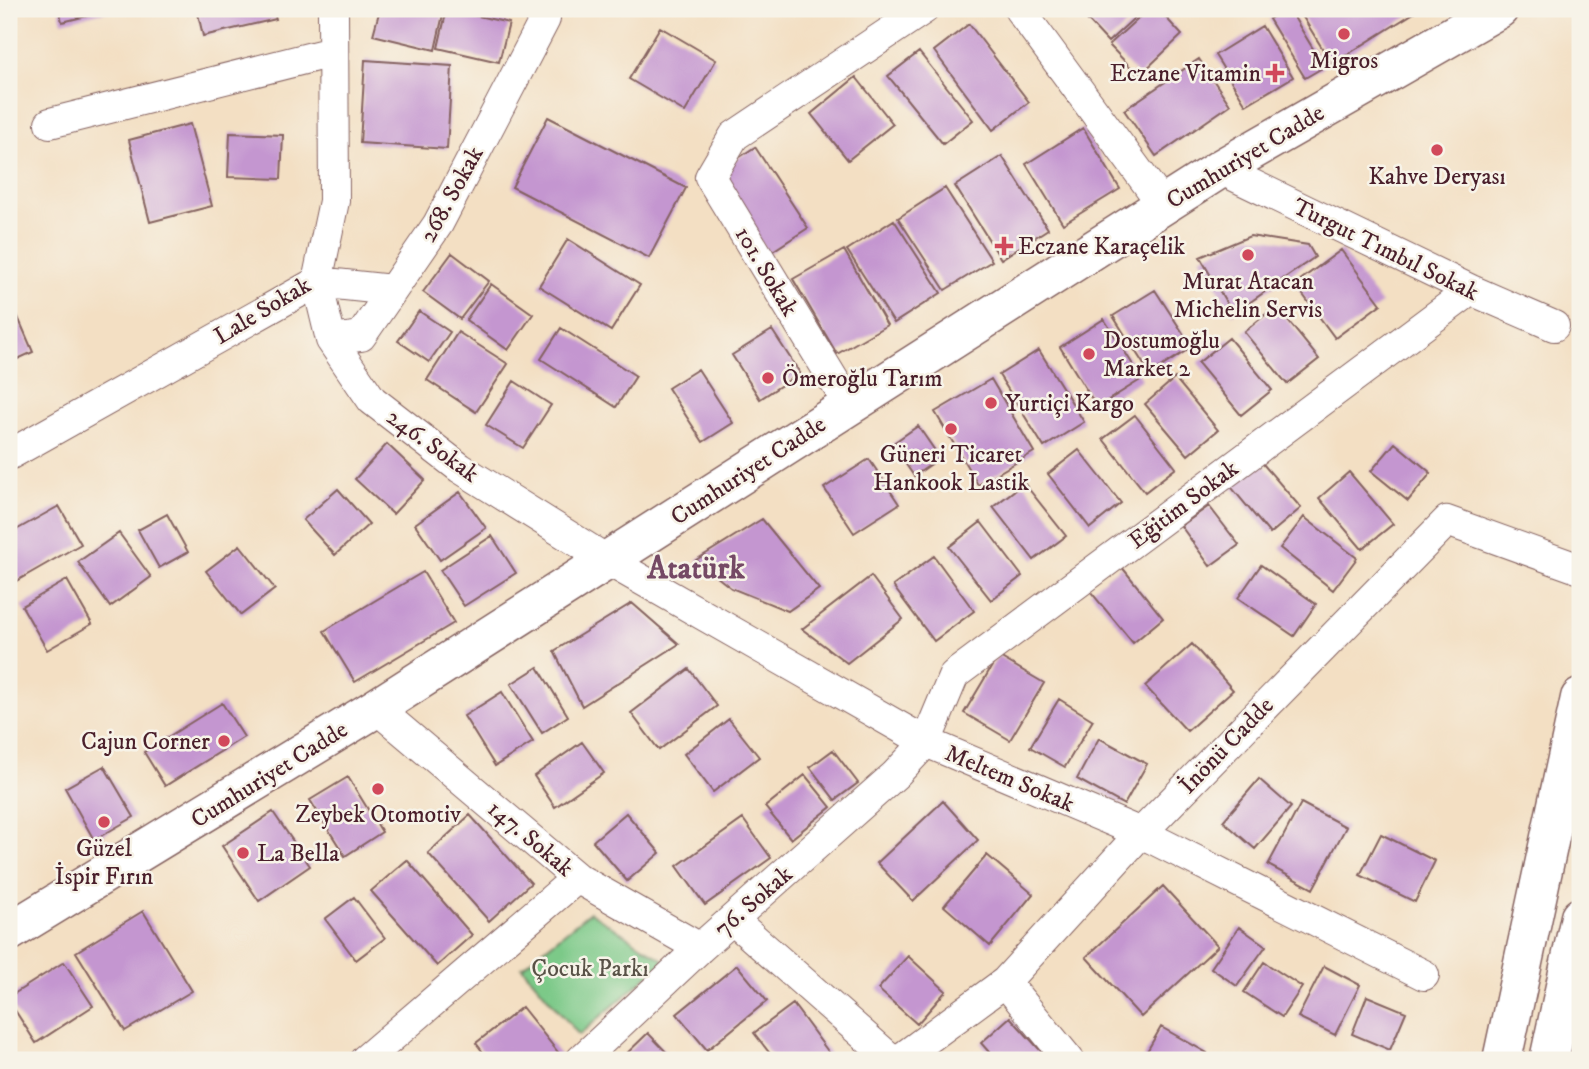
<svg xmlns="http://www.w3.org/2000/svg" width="1589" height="1069" viewBox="0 0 1589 1069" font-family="'IM FELL DW Pica',serif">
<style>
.green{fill:#7cc988;stroke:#63745a;stroke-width:2}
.building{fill:#c496d0}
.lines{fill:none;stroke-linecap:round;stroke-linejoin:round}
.street-casing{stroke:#856260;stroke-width:32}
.secondary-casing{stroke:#856260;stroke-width:41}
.highway-casing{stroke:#856260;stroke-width:41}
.street{stroke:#fff;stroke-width:30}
.secondary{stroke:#fff;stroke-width:38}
.highway{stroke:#fff;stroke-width:38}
.poi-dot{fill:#d1495b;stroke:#f7f3e8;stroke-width:2.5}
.labels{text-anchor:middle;stroke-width:5;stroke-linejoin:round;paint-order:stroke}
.poi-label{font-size:24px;fill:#4a1f2b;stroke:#f7f3e8}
.street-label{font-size:24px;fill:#4a1f2b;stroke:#f7f3e8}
.park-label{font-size:24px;fill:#595247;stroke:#f7f3e8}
.district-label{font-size:32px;font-weight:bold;fill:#754965;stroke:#f7f3e8}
</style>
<rect width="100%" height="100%" fill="#f7f3e8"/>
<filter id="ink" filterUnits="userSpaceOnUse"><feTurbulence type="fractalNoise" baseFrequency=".0143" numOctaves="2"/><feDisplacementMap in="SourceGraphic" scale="14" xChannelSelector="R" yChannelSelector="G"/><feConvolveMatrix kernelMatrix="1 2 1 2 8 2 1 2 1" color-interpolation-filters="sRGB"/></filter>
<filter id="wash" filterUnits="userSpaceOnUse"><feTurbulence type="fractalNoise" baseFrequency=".00686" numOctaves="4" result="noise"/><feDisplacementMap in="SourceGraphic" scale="28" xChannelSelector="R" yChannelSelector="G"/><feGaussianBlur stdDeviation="1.57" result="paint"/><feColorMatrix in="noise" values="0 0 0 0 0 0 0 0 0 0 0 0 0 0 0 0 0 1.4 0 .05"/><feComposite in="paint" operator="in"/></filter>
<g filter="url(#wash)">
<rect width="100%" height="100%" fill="#f3dfc3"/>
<path class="green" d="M590 912 665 961 579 1035 522 967Z"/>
<g id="blocks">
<path class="building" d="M59 9H112V10L62 22Z
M197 9H273L276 19 203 36Z
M380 9 444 10 435 50 373 35Z
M447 9 509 23 499 62 438 48Z
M1081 9H1144L1108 42 1079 11Z
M1148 9H1158L1182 35 1139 76 1109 45Z
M1286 9H1289L1324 67 1305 78 1269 19Z
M1298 9H1420L1332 64Z
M969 24 1029 102 993 130 934 51Z
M1262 26 1293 77 1246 105 1215 55Z
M660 27 716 60 685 112 629 79Z
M919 52 973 120 943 144 888 76Z
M1199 59 1230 105 1156 156 1124 110Z
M365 60 452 66 447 149 360 143Z
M856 77 893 124 848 160 811 114Z
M548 117 686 188 649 258 512 187Z
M190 124 212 206 150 222 129 140Z
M1083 128 1120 189 1063 224 1026 164Z
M230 133 283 135 281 179 228 177Z
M755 147 808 228 768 254 716 173Z
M1002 156 1048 229 1001 259 955 186Z
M945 188 992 261 945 290 898 218Z
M894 220 941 293 894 323 847 250Z
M1250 236 1308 245 1315 257 1233 314 1200 257Z
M568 239 640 285 611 331 539 286Z
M844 250 887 325 837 354 793 279Z
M1341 250 1381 304 1335 338 1295 284Z
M452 253 489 281 460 319 423 292Z
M491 284 533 314 508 350 466 320Z
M1155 290 1192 347 1150 374 1113 316Z
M11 301 33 352 9 363V302Z
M1276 306 1319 359 1287 384 1244 332Z
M419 311 450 332 429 362 398 341Z
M1104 319 1142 379 1097 407 1060 347Z
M561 328 636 376 616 407 541 359Z
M772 330 800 373 760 399 732 355Z
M458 332 508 364 476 412 427 380Z
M1229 338 1272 390 1241 415 1198 363Z
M1039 350 1084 422 1044 447 999 375Z
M698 369 733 423 703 442 668 388Z
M1175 378 1218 430 1188 455 1145 404Z
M991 379 1034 452 978 485 935 412Z
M514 381 551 405 523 448 486 425Z
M1135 415 1176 468 1145 492 1103 439Z
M918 426 940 458 914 476 892 444Z
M1395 443 1431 473 1408 501 1371 471Z
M387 444 425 480 393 514 355 479Z
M1079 450 1121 503 1090 528 1048 474Z
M1257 457 1301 508 1270 534 1227 482Z
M869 459 899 504 854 533 824 488Z
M1349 472 1393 524 1362 549 1319 498Z
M1024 483 1066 536 1034 560 993 507Z
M338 489 369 524 335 555 303 520Z
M460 492 486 528 440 560 415 524Z
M59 506 81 544 13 583 9 576V534Z
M1209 506 1239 545 1210 566 1181 526Z
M167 514 188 552 159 568 138 530Z
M1304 517 1357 558 1333 590 1280 548Z
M762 519 819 589 788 611 731 588 696 560Z
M981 522 1022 576 991 600 949 547Z
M119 533 151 577 110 607 78 562Z
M492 536 516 573 464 606 440 570Z
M240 545 275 589 241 615 206 571Z
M934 556 974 611 934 641 893 586Z
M1261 565 1316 604 1294 636 1238 598Z
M1121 566 1163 618 1133 643 1090 591Z
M423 572 454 623 355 682 324 631Z
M871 576 903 619 847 663 802 629Z
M67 580 92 624 47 650 22 606Z
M632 603 679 644 582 706 554 651Z
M1192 644 1233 690 1187 731 1145 686Z
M998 656 1044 683 1010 740 964 713Z
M538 667 568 716 542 733 511 684Z
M689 669 717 706 659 750 631 713Z
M502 692 533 742 495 766 464 716Z
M1059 699 1093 720 1065 767 1030 747Z
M222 703 244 737 165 786 144 752Z
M729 719 759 757 713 792 684 754Z
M1099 738 1147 764 1124 805 1077 779Z
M582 742 604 773 555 807 534 776Z
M833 750 858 783 835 800 810 767Z
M104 766 134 817 94 840 65 788Z
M805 775 831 807 791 839 765 807Z
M348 777 382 832 345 856 310 800Z
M1259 779 1291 807 1255 849 1223 821Z
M943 801 978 840 913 901 877 863Z
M1301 803 1346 827 1313 889 1268 865Z
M273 812 310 866 259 901 222 846Z
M626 813 660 853 627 881 593 841Z
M470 815 531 883 489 921 428 853Z
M743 819 771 858 705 905 677 866Z
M1381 834 1435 861 1415 902 1360 875Z
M987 855 1033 894 990 946 944 906Z
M407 860 472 935 437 966 371 891Z
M1163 886 1218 946 1141 1017 1086 957Z
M354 897 385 938 356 960 325 919Z
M143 911 192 991 125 1031 76 952Z
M1239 927 1266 946 1237 986 1211 968Z
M908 956 946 991 917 1024 878 989Z
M64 962 93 1006 36 1043 9 1001V997Z
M1264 962 1302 987 1282 1017 1244 992Z
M737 965 767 1001 707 1050 677 1014Z
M1324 966 1360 985 1335 1035 1298 1017Z
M1367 996 1406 1012 1390 1050 1352 1034Z
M793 1004 830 1054 822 1060H775L754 1033Z
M522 1007 561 1056 555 1060H489L476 1043Z
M1010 1017 1049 1060H996L981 1043Z
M1161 1027 1207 1053 1203 1060H1142Z
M648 1033 674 1060H620Z"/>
</g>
</g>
<g filter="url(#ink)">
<use href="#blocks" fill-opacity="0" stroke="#856260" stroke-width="2"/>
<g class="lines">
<defs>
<path id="street" d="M1019 9 1163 205
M50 123 332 52
M1220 169 1471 290 1554 326
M392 290 317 282 331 340 372 400 460 468 607 560 926 742 1141 833 1424 975
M331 340 361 336 438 224 545 19
M849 405 710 177 734 136 924 9
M9 455 317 282 334 201 333 9
M376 708 577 878 700 948
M733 920 892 1060
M1005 982 1069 1060
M365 1060 577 878
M581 1060 700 948 895 775 926 742 954 675 1471 290
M899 1060 1005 982 1141 833 1447 521 1580 569"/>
<path id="secondary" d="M9 932 376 708 1220 169 1499 9"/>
<path id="highway" d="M1502 1060 1580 698
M1549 1060 1580 917"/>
</defs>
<use href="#street" class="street-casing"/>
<use href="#secondary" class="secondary-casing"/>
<use href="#highway" class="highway-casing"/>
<use href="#street" class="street"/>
<use href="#secondary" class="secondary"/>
<use href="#highway" class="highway"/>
</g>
</g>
<g class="poi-dot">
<circle cx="1344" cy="34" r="7"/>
<path d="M1271.5 62.5h7v7h7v7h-7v7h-7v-7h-7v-7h7z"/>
<circle cx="1437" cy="150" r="7"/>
<path d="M1000.5 235.5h7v7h7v7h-7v7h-7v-7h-7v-7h7z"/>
<circle cx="1248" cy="255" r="7"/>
<circle cx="1089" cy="354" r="7"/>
<circle cx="768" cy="378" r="7"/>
<circle cx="991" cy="403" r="7"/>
<circle cx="951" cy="429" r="7"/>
<circle cx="224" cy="741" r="7"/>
<circle cx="378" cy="789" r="7"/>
<circle cx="104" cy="822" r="7"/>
<circle cx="243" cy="853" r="7"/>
</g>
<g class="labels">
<g class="poi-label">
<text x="1344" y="68">Migros</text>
<text x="1261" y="81" text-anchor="end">Eczane Vitamin</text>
<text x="1437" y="184">Kahve Deryası</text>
<text x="1018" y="254" text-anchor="start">Eczane Karaçelik</text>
<text x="1248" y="289">Murat Atacan<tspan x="1248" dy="28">Michelin Servis</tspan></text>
<text x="1103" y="348" text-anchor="start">Dostumoğlu<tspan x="1103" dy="28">Market 2</tspan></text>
<text x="782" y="386" text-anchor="start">Ömeroğlu Tarım</text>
<text x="1005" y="411" text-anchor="start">Yurtiçi Kargo</text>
<text x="951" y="462">Güneri Ticaret<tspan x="951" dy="28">Hankook Lastik</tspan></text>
<text x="210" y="749" text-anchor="end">Cajun Corner</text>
<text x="378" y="822">Zeybek Otomotiv</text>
<text x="104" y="856">Güzel<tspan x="104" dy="28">İspir Fırın</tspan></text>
<text x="257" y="861" text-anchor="start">La Bella</text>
</g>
<g class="street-label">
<text transform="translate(1245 156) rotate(-31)" y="8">Cumhuriyet Cadde</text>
<text transform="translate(451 194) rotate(-61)" y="8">268. Sokak</text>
<text transform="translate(1386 249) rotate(26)" y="8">Turgut Tımbıl Sokak</text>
<text transform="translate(767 271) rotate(59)" y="8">101. Sokak</text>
<text transform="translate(262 310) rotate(-31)" y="8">Lale Sokak</text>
<text transform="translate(433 445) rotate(36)" y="8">246. Sokak</text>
<text transform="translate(748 470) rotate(-33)" y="8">Cumhuriyet Cadde</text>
<text transform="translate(1183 504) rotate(-37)" y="8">Eğitim Sokak</text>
<text transform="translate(1226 745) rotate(-46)" y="8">İnönü Cadde</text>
<text transform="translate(269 774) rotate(-32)" y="8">Cumhuriyet Cadde</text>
<text transform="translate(1010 778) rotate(23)" y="8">Meltem Sokak</text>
<text transform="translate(531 838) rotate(40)" y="8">147. Sokak</text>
<text transform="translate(753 901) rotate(-41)" y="8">76. Sokak</text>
</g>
<g class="park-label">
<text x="590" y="976">Çocuk Parkı</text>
</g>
<g class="district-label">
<text x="696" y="578">Atatürk</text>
</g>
</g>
<rect width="1589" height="1069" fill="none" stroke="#f7f3e8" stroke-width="35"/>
</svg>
